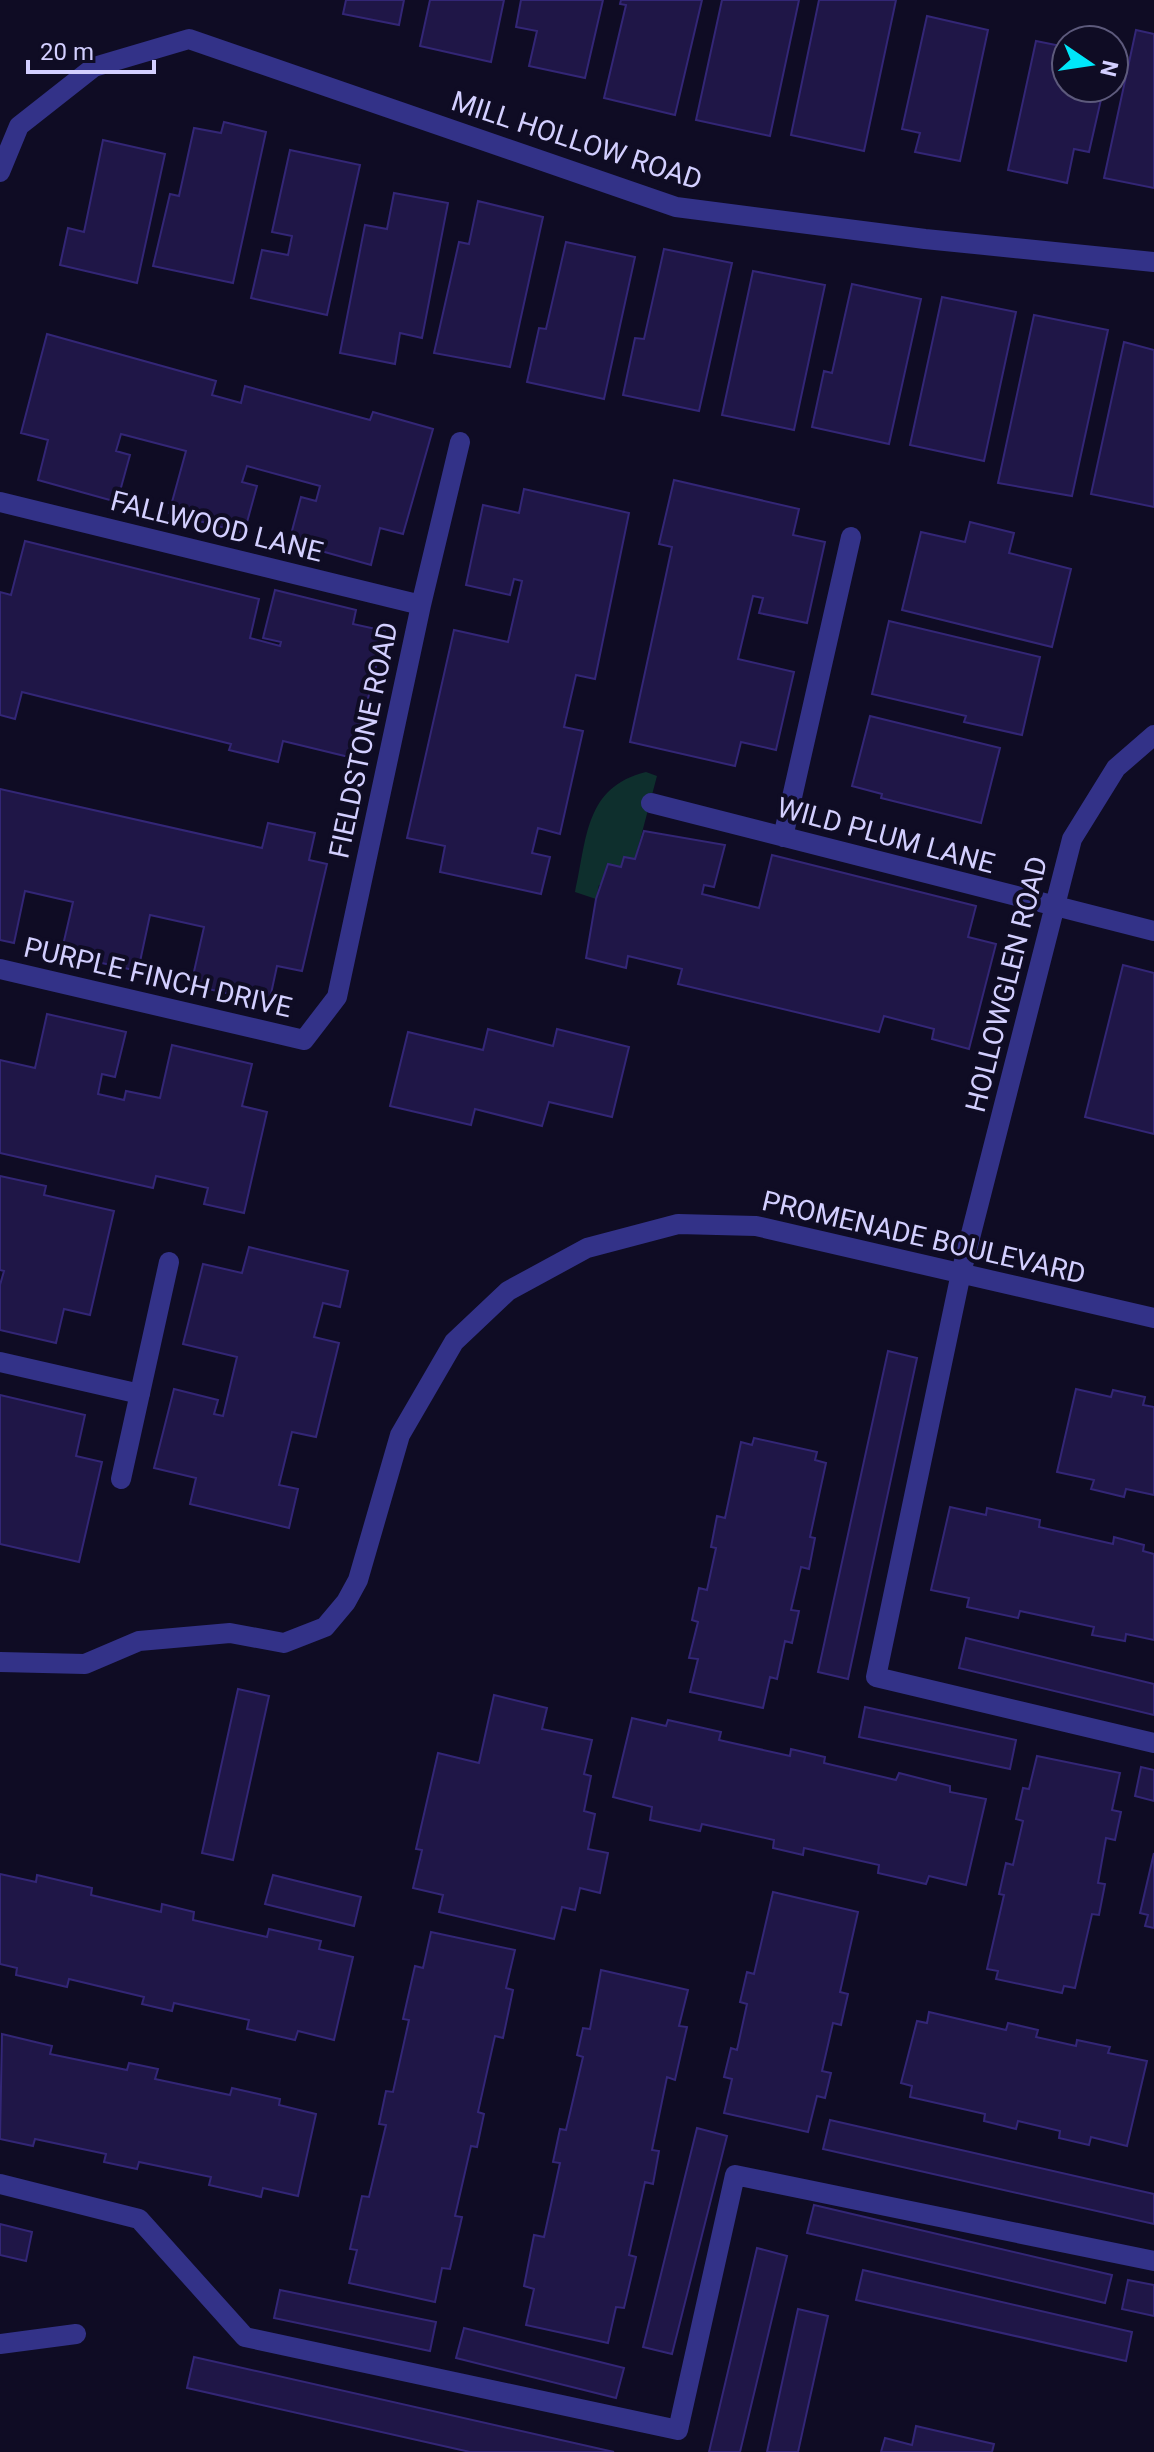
<svg xmlns="http://www.w3.org/2000/svg" width="1154" height="2452" viewBox="0 0 1154 2452" font-family="Roboto,sans-serif">
<style>
.green{fill:#0e2f2d}
.building{fill:#1f1647;stroke:#332676;stroke-width:2}
.lines{fill:none;stroke-linecap:round;stroke-linejoin:round}
.minor{stroke:#333288;stroke-width:20}
.labels{text-anchor:middle;stroke-width:8;stroke-linejoin:round;paint-order:stroke}
.street-label{font-size:28px;fill:#d3cfff;stroke:#0f0c24}
</style>
<rect width="100%" height="100%" fill="#0f0c24"/>
<path class="green" d="M646 772 657 776 635 859 624 857 621 867 603 886 599 885 596 899 575 892C587 840 584 787 646 772Z"/>
<path class="building" d="M346 0H404L399 25 343 14Z
M430 0H504L491 62 420 46Z
M521 0H603L585 78 529 66 537 31 516 27Z
M621 0H702L675 115 604 98 626 5 620 4Z
M722 0H799L770 136 696 120Z
M819 0H896L864 151 791 135Z
M927 16 988 30 960 161 915 152 920 133 902 129Z
M1136 30 1154 34V188L1104 178Z
M1036 41 1066 47V88H1107L1105 95H1102L1089 152 1074 149 1067 183 1008 170Z
M224 122 266 132 233 283 153 266 170 194 179 196 194 128 221 133Z
M103 140 165 154 137 283 60 265 68 228 84 232Z
M290 150 360 165 327 315 251 298 262 250 288 255 292 236 272 232Z
M394 193 448 203 422 338 400 333 395 364 340 353 365 225 387 229Z
M478 201 543 217 510 367 434 353 459 242 469 244Z
M566 242 635 257 604 399 527 382 539 328 546 329Z
M664 249 732 263 699 411 623 395 635 338 644 339Z
M753 271 825 285 794 430 722 415Z
M852 284 921 299 889 444 812 427 824 371 832 373Z
M942 297 1016 312 984 461 910 445Z
M1034 315 1108 330 1072 496 998 483Z
M47 334 216 381 212 395 241 403 245 386 370 420 373 412 433 429 403 534 380 528 371 565 289 542 301 497 316 501 320 486 247 466 242 482 257 486 244 533 169 513 186 451 121 434 116 451 130 455 117 502 38 480 48 440 21 433Z
M1124 342 1154 350V507L1091 494Z
M674 480 799 509 793 535 825 542 807 623 759 613 763 598 753 596 738 659 794 672 776 750 741 742 735 766 630 742 672 547 659 544Z
M524 489 629 513 595 679 576 675 564 727 583 731 560 834 538 828 532 853 550 857 541 894 440 872 445 846 407 838 454 630 508 642 522 581 514 579 510 595 466 585 483 505 519 513Z
M970 522 1014 533 1009 553 1071 569 1052 647 902 610 921 532 965 542Z
M25 541 259 599 250 638 280 646 281 642 263 638 275 590 356 610 353 624 385 631 353 758 283 741 278 762 229 750 231 744 22 692 15 719 0 715V592L11 595Z
M889 621 1040 657 1022 735 964 722 966 716 872 694Z
M870 716 1000 748 981 823 881 798 882 794 852 786Z
M0 789 262 848 268 823 315 833 309 860 327 864 302 971 277 966 269 1003 191 985 204 927 150 915 138 971 61 954 73 902 25 891 14 943 0 940Z
M644 831 725 845 714 887 704 885 702 894 759 908 772 855 976 906 968 937 996 944 969 1049 932 1039 934 1029 884 1016 879 1032 678 984 682 969 628 956 626 968 586 958 596 899 608 864 621 867 624 857 635 859Z
M1123 965 1154 973V1134L1085 1117Z
M47 1014 126 1032 115 1077 102 1074 98 1094 124 1100 126 1091 160 1098 172 1045 252 1064 242 1106 267 1112 244 1213 204 1204 208 1188 156 1176 153 1188 0 1153V1060L35 1068Z
M488 1029 553 1046 557 1029 629 1047 612 1117 549 1102 542 1126 475 1109 471 1125 390 1106 408 1032 483 1050Z
M0 1176 46 1186 44 1195 114 1211 90 1315 64 1309 56 1343 0 1330V1285L4 1271 0 1270Z
M249 1247 348 1271 340 1307 323 1303 314 1337 339 1343 316 1437 292 1432 279 1485 298 1489 289 1528 190 1504 196 1478 154 1468 174 1389 218 1400 214 1414 223 1416 237 1357 183 1344 203 1264 242 1273Z
M888 1351 917 1358 848 1679 818 1672Z
M1076 1389 1111 1397 1113 1390 1145 1397 1143 1405 1154 1407V1495L1126 1489 1124 1497 1091 1489 1094 1480 1057 1472Z
M0 1395 85 1415 76 1456 102 1462 79 1562 0 1544Z
M754 1438 817 1452 815 1460 826 1463 810 1537 815 1538 809 1569 801 1567 791 1610 799 1611 792 1643 785 1641 777 1679 770 1677 763 1708 690 1692 698 1659 689 1658 698 1622 692 1620 699 1588 707 1590 716 1548 711 1547 717 1516 725 1518 741 1442 752 1445Z
M950 1507 986 1515 987 1508 1040 1520 1039 1527 1113 1544 1114 1537 1144 1545 1143 1551 1154 1554V1640L1126 1634 1125 1641 1092 1635 1094 1627 1020 1611 1018 1618 967 1607 969 1598 931 1590Z
M966 1638 1154 1684V1715L959 1668Z
M238 1689 269 1696 233 1860 202 1853Z
M494 1695 547 1708 542 1729 592 1740 584 1774 591 1776 584 1811 595 1814 588 1849 608 1853 600 1893 580 1888 575 1910 562 1907 554 1939 439 1912 443 1895 413 1888 422 1850 416 1849 438 1753 479 1763Z
M865 1707 1016 1740 1010 1769 859 1737Z
M632 1718 666 1726 668 1720 721 1732 719 1740 790 1756 791 1749 825 1757 824 1763 896 1780 899 1773 950 1786V1792L986 1799 966 1885 929 1876 926 1884 878 1873 879 1865 804 1848 803 1855 773 1848 774 1840 702 1824 700 1831 650 1820 652 1807 613 1797Z
M1037 1756 1120 1773 1112 1810 1121 1812 1115 1840 1106 1838 1098 1883 1105 1884 1099 1915 1092 1914 1075 1988 1064 1986 1062 1993 996 1979 998 1971 987 1969 1004 1895 999 1894 1006 1863 1013 1865 1023 1821 1016 1819 1023 1788 1029 1789Z
M1141 1767 1154 1770V1801L1135 1796Z
M1154 1853V1928L1145 1926 1148 1915 1140 1913Z
M0 1874 36 1882 37 1875 92 1888 91 1895 161 1912 162 1904 194 1912 193 1920 267 1937 269 1929 321 1941 319 1949 353 1957 334 2040 298 2031 295 2040 247 2029 249 2020 174 2003 172 2011 142 2004 144 1997 69 1979 67 1987 16 1975 17 1968 0 1964Z
M273 1875 361 1897 354 1926 265 1904Z
M773 1892 858 1912 840 1992 848 1994 841 2025 833 2023 822 2071 831 2073 825 2098 817 2096 808 2132 724 2113 732 2079 724 2077 731 2048 737 2050 747 2004 740 2002 747 1972 754 1974Z
M431 1932 515 1950 506 1988 513 1990 503 2038 495 2036 478 2112 484 2114 477 2147 471 2146 455 2216 462 2217 450 2269 442 2268 435 2302 349 2283 357 2250 350 2249 362 2196 369 2197 386 2125 379 2124 386 2091 393 2092 409 2020 403 2019 415 1966 423 1968Z
M601 1970 688 1990 679 2026 687 2027 675 2080 667 2077 652 2150 659 2151 653 2184 645 2182 629 2255 636 2257 624 2308 616 2307 608 2343 526 2325 534 2289 524 2286 534 2235 544 2237 560 2163 553 2162 560 2129 566 2130 583 2057 577 2055 583 2028 590 2029Z
M929 2012 1006 2030 1008 2023 1038 2030 1036 2037 1076 2046 1077 2040 1110 2047 1108 2053 1147 2061 1127 2146 1091 2137 1089 2145 1059 2138 1060 2131 1018 2121 1016 2129 984 2121 985 2114 910 2097 912 2086 901 2083 917 2021 927 2023Z
M2 2034 52 2046 50 2054 127 2070 129 2063 158 2069 155 2079 230 2095 232 2088 280 2099 279 2105 316 2114 298 2196 263 2188 261 2197 209 2185 211 2177 139 2162 137 2169 104 2162 106 2154 35 2139 33 2146 0 2139Z
M830 2120 1154 2194V2224L823 2149Z
M697 2128 727 2136 672 2354 643 2347Z
M814 2205 1112 2275 1105 2303 807 2233Z
M0 2224 32 2232 26 2261 0 2255Z
M757 2248 787 2256 740 2452H709Z
M863 2270 1132 2332 1126 2361 856 2300Z
M1128 2280 1154 2285V2316L1122 2309Z
M280 2290 436 2322 430 2351 274 2318Z
M798 2309 828 2316 798 2452H767Z
M464 2328 624 2368 616 2398 456 2358Z
M194 2357 614 2452H470L187 2388Z
M916 2426 994 2444 992 2452H881L885 2438 912 2445Z"/>
<g class="lines">
<path class="minor" d="M0 172 19 126 94 67 189 39 676 207 925 239 1154 262
M0 502 421 605
M1154 735 1116 768 1072 839 961 1273 876 1677 1154 1743
M651 803 1154 931
M783 837 851 537
M0 969 304 1040 337 997 421 605 460 442
M0 1362 140 1394
M121 1479 169 1262
M0 1662 85 1664 139 1641 230 1633 284 1643 325 1627 346 1602 358 1580 400 1435 454 1342 508 1291 587 1248 678 1224 756 1226 1154 1318
M0 2184 139 2219 245 2337 678 2430 735 2175 1154 2261
M0 2344 76 2334"/>
</g>
<g class="labels">
<g class="street-label">
<text transform="translate(577 140) rotate(18)" y="10">MILL HOLLOW ROAD</text>
<text transform="translate(217 526) rotate(14)" y="10">FALLWOOD LANE</text>
<text transform="translate(363 740) rotate(-78)" y="10">FIELDSTONE ROAD</text>
<text transform="translate(886 835) rotate(15)" y="10">WILD PLUM LANE</text>
<text transform="translate(158 977) rotate(13)" y="10">PURPLE FINCH DRIVE</text>
<text transform="translate(1006 984) rotate(-76)" y="10">HOLLOWGLEN ROAD</text>
<text transform="translate(924 1237) rotate(13)" y="10">PROMENADE BOULEVARD</text>
</g>
</g>
<g transform="translate(1090 64) rotate(103)"><circle r="38" fill="#0f0c24" stroke="#5d5a7c" stroke-width="2"/>
<path d="M0-6L14 30L0 20L-14 30Z" fill="#00e7fa"/>
<text y="-12" font-size="22" font-weight="bold" text-anchor="middle" fill="#d3cfff">N</text>
</g>
<path d="M28 60v12h126v-12" fill="none" stroke="#d3cfff" stroke-width="4"/>
<text x="40" y="60" font-size="24" fill="#d3cfff" stroke="#0f0c24" stroke-width="6" paint-order="stroke">20 m</text>
</svg>
